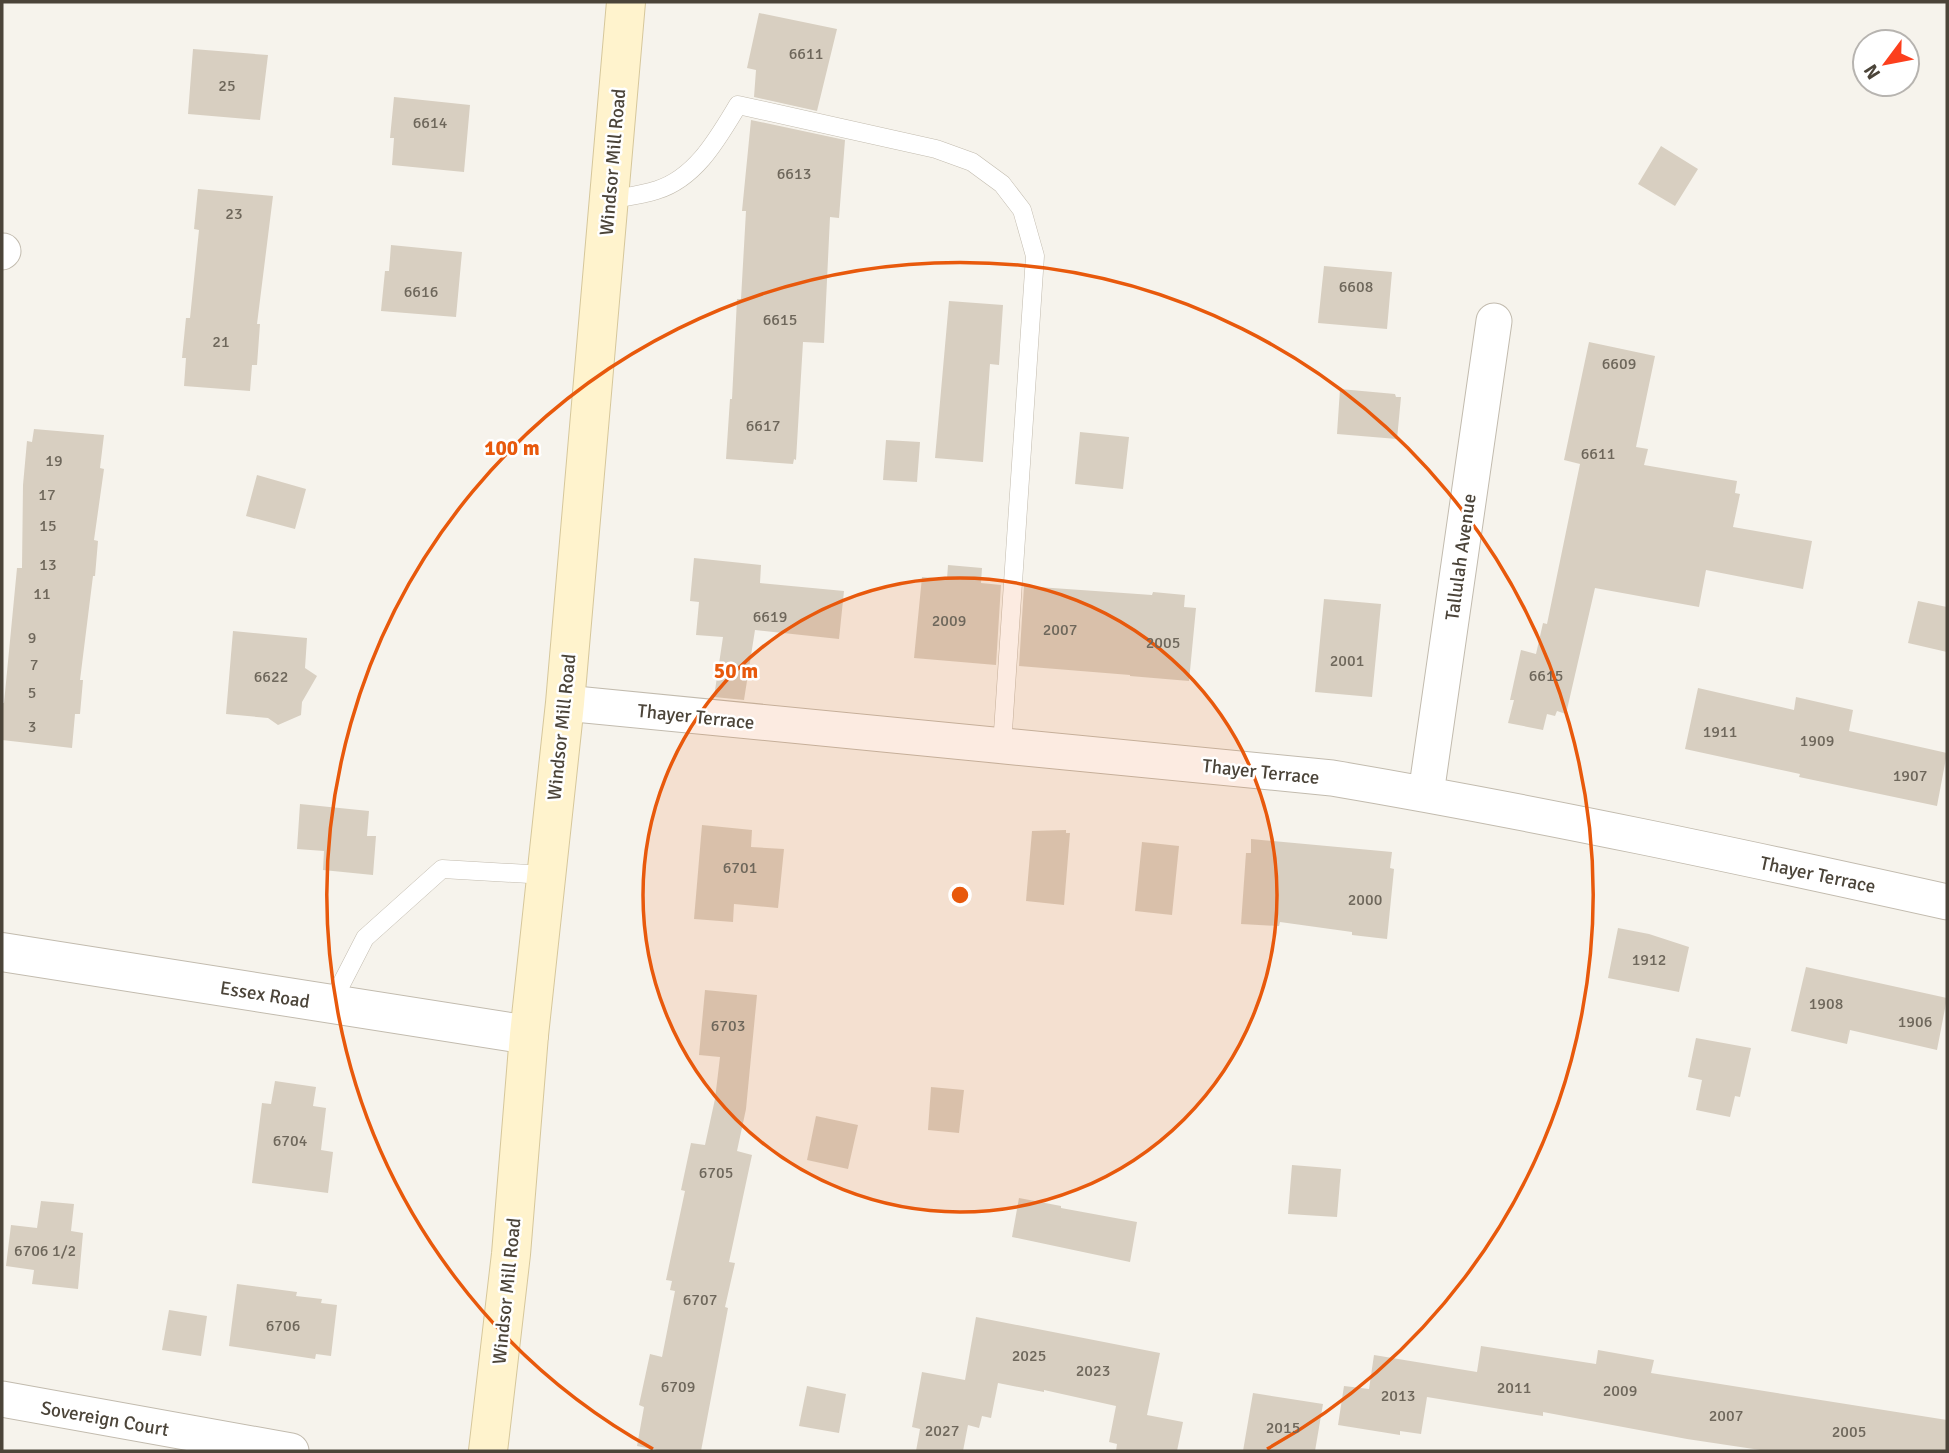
<svg xmlns="http://www.w3.org/2000/svg" width="1949" height="1453" viewBox="0 0 1949 1453" font-family="Signika,sans-serif">
<style>
.building{fill:#d8cfc1}
.lines{fill:none;stroke-linecap:round;stroke-linejoin:round}
.service-casing{stroke:#c2bbae;stroke-width:19}
.minor-casing{stroke:#c2bbae;stroke-width:37}
.tertiary-casing{stroke:#c2bbae;stroke-width:40}
.secondary-casing{stroke:#d6c79b;stroke-width:40}
.service{stroke:#fff;stroke-width:18}
.minor{stroke:#fff;stroke-width:35}
.tertiary{stroke:#fff;stroke-width:38}
.secondary{stroke:#fff3cd;stroke-width:38}
.ring{fill:none;stroke:#e8590c;stroke-width:3.5}
.labels{text-anchor:middle;stroke-width:5;stroke-linejoin:round;paint-order:stroke}
.number-label{font-size:16px;fill:#6e675b}
.street-label{font-size:19px;fill:#4b4439;stroke:#fff}
.centre{fill:#e8590c;stroke:#fff;stroke-width:3.5}
.ring-label{font-size:21px;text-anchor:middle;font-weight:bold;fill:#e8590c;stroke:#fff;stroke-width:5;stroke-linejoin:round;paint-order:stroke}
</style>
<rect width="100%" height="100%" fill="#f6f3ec"/>
<path class="building" d="M759 13 837 29 817 111 754 97 756 70 747 68Z
M193 49 268 55 260 120 188 114Z
M394 97 470 105 464 172 392 165 394 138H390Z
M751 120 845 140 839 218 830 217 824 343 803 342 796 460 794 459 793 464 726 459 730 399H732L737 299H741L746 211H742Z
M1661 146 1698 169 1675 206 1638 184Z
M198 189 273 196 257 324H260L257 365H252L250 391 184 386 186 358H182L186 318H190L199 230 194 229Z
M391 245 462 252 456 317 381 311 385 271H389Z
M1324 266 1392 272 1387 329 1318 323Z
M949 301 1003 305 999 365 990 364 983 462 935 458Z
M1589 342 1655 356 1636 447 1648 449 1644 465 1737 481 1735 493 1740 494 1733 527 1812 541 1803 589 1706 570 1699 607 1595 588 1566 714 1557 711 1555 716 1547 714 1543 730 1508 723 1514 700H1510L1521 650 1536 654 1543 623 1547 624 1580 464 1564 460Z
M1340 389 1395 394 1396 397H1401L1397 439 1337 434Z
M34 429 104 435 100 468 104 469 94 540 98 541 95 576H93L80 680H83L80 714H75L72 748 2 740V703H4L17 568H22L23 485 27 441 32 442Z
M1080 432 1129 437 1123 489 1075 484Z
M886 440 920 442 917 482 883 480Z
M257 475 306 489 295 529 246 516Z
M694 558 761 565 760 583 844 591 839 639 755 630 744 700 714 697 723 637 696 635 699 602 690 601Z
M948 565 982 568 981 583 1001 585 996 665 914 658 922 577 947 579Z
M1024 586 1152 595 1153 592 1185 595 1184 607 1196 608 1189 681 1130 676V675L1019 666Z
M1324 599 1381 604 1372 697 1315 692Z
M1918 601 1947 607V652L1908 643Z
M233 631 307 638 305 668 317 676 302 702 301 715 278 725 268 718 226 714Z
M1698 688 1794 710 1796 697 1853 710 1849 731 1947 753 1937 806 1799 777 1800 774 1685 749Z
M300 804 369 811 367 836H376L373 875 323 870 324 851 297 849Z
M702 825 752 830 751 847 784 849 778 908 734 904 733 922 694 919Z
M1066 830V833H1070L1064 905 1026 901 1032 831Z
M1251 839 1392 852 1390 868 1394 869 1387 939 1352 935V932L1280 922 1279 926 1241 924 1246 853H1251Z
M1142 842 1179 846 1172 915 1135 911Z
M1618 928 1649 934 1689 947 1679 992 1608 978Z
M1806 967 1947 998 1937 1050 1850 1030 1847 1044 1791 1031Z
M705 990 757 995 746 1109 737 1151 752 1155 729 1262 735 1263 725 1307 728 1308 701 1451H662L637 1446 644 1407 639 1405 650 1354 662 1357 675 1291 670 1290 672 1281 666 1280 685 1191 681 1190 691 1143 705 1145 715 1099 720 1057 699 1055Z
M1696 1038 1751 1048 1740 1097 1735 1096 1730 1117 1696 1110 1702 1080 1688 1077Z
M275 1081 316 1087 313 1106 326 1108 321 1150 333 1152 328 1193 252 1183 262 1103 271 1104Z
M931 1087 964 1090 959 1133 928 1130Z
M816 1116 858 1125 848 1169 807 1160Z
M1292 1165 1341 1169 1337 1217 1288 1214Z
M1019 1198 1061 1206V1208L1137 1222 1130 1262 1012 1237Z
M41 1201 74 1204 71 1231 83 1233 78 1289 32 1284 34 1270 6 1266 11 1225 37 1228Z
M237 1284 297 1292 296 1296 322 1299 321 1303 337 1305 331 1356 316 1354 315 1359 229 1346Z
M169 1310 207 1316 201 1356 162 1350Z
M976 1317 1160 1353 1147 1415 1183 1422 1177 1451H1116L1117 1444 1109 1442 1116 1406 1044 1390V1392L998 1383 991 1418 982 1416 979 1428 968 1425 963 1451H916L920 1429 912 1427 922 1372 965 1380Z
M1481 1346 1596 1364 1598 1350 1654 1360 1651 1373 1947 1420V1451H1767L1687 1439 1543 1412V1416L1427 1397 1421 1434 1400 1431V1435L1338 1425 1344 1386 1369 1389 1374 1355 1477 1372Z
M807 1386 846 1394 839 1433 799 1426Z
M1253 1393 1323 1404 1315 1451H1243Z"/>
<g class="lines">
<defs>
<path id="service" d="M608 200C624 197 642 195 657 190 696 178 718 138 738 105L936 149 972 162 1002 184 1022 210 1035 256 1002 746
M331 1004 365 938 442 869 546 875"/>
<path id="minor" d="M2 252 3 251
M565 703 1332 778C1538 813 1743 857 1947 902
M1426 794 1494 321
M2 1399 291 1451"/>
<path id="tertiary" d="M2 952 529 1035"/>
<path id="secondary" d="M488 1451 511 1254 529 1035 565 703 626 2"/>
</defs>
<use href="#service" class="service-casing"/>
<use href="#minor" class="minor-casing"/>
<use href="#tertiary" class="tertiary-casing"/>
<use href="#secondary" class="secondary-casing"/>
<use href="#service" class="service"/>
<use href="#minor" class="minor"/>
<use href="#tertiary" class="tertiary"/>
<use href="#secondary" class="secondary"/>
</g>
<circle cx="960" cy="895" r="317" fill="#e8590c" fill-opacity=".12"/>
<g class="ring">
<circle cx="960" cy="895" r="317"/>
<path d="M653 1449A633 633 0 1 1 1267 1449"/>
</g>
<g class="labels">
<g class="number-label">
<text x="806" y="59">6611</text>
<text x="227" y="91">25</text>
<text x="430" y="128">6614</text>
<text x="794" y="179">6613</text>
<text x="234" y="219">23</text>
<text x="1356" y="292">6608</text>
<text x="421" y="297">6616</text>
<text x="780" y="325">6615</text>
<text x="221" y="347">21</text>
<text x="1619" y="369">6609</text>
<text x="763" y="431">6617</text>
<text x="1598" y="459">6611</text>
<text x="54" y="466">19</text>
<text x="47" y="500">17</text>
<text x="48" y="531">15</text>
<text x="48" y="570">13</text>
<text x="42" y="599">11</text>
<text x="770" y="622">6619</text>
<text x="949" y="626">2009</text>
<text x="1060" y="635">2007</text>
<text x="32" y="643">9</text>
<text x="1163" y="648">2005</text>
<text x="1347" y="666">2001</text>
<text x="34" y="670">7</text>
<text x="1546" y="681">6615</text>
<text x="271" y="682">6622</text>
<text x="32" y="698">5</text>
<text x="32" y="732">3</text>
<text x="1720" y="737">1911</text>
<text x="1817" y="746">1909</text>
<text x="1910" y="781">1907</text>
<text x="740" y="873">6701</text>
<text x="1365" y="905">2000</text>
<text x="1649" y="965">1912</text>
<text x="1826" y="1009">1908</text>
<text x="1915" y="1027">1906</text>
<text x="728" y="1031">6703</text>
<text x="290" y="1146">6704</text>
<text x="716" y="1178">6705</text>
<text x="45" y="1256">6706 1/2</text>
<text x="700" y="1305">6707</text>
<text x="283" y="1331">6706</text>
<text x="1029" y="1361">2025</text>
<text x="1093" y="1376">2023</text>
<text x="678" y="1392">6709</text>
<text x="1514" y="1393">2011</text>
<text x="1620" y="1396">2009</text>
<text x="1398" y="1401">2013</text>
<text x="1726" y="1421">2007</text>
<text x="1283" y="1433">2015</text>
<text x="942" y="1436">2027</text>
<text x="1849" y="1437">2005</text>
</g>
<g class="street-label">
<text transform="translate(612 162) rotate(-85)" y="7">Windsor Mill Road</text>
<text transform="translate(1460 557) rotate(-82)" y="7">Tallulah Avenue</text>
<text transform="translate(696 716) rotate(6)" y="7">Thayer Terrace</text>
<text transform="translate(561 727) rotate(-84)" y="7">Windsor Mill Road</text>
<text transform="translate(1261 771) rotate(6)" y="7">Thayer Terrace</text>
<text transform="translate(1818 874) rotate(12)" y="7">Thayer Terrace</text>
<text transform="translate(265 994) rotate(9)" y="7">Essex Road</text>
<text transform="translate(506 1291) rotate(-84)" y="7">Windsor Mill Road</text>
<text transform="translate(105 1418) rotate(10)" y="7">Sovereign Court</text>
</g>
</g>
<circle cx="960" cy="895" r="10" class="centre"/>
<g class="ring-label">
<text x="512" y="455">100 m</text>
<text x="736" y="678">50 m</text>
</g>
<rect width="1949" height="1453" fill="none" stroke="#4b4439" stroke-width="7"/>
<g transform="translate(1886 63) rotate(238)"><circle r="33" fill="#ffffff" stroke="#b7b4b0" stroke-width="2"/>
<path d="M0-5L12 26L0 18L-12 26Z" fill="#fc3f1d"/>
<text y="-10" font-size="19" font-weight="bold" text-anchor="middle" fill="#4b4439">N</text>
</g>
</svg>
